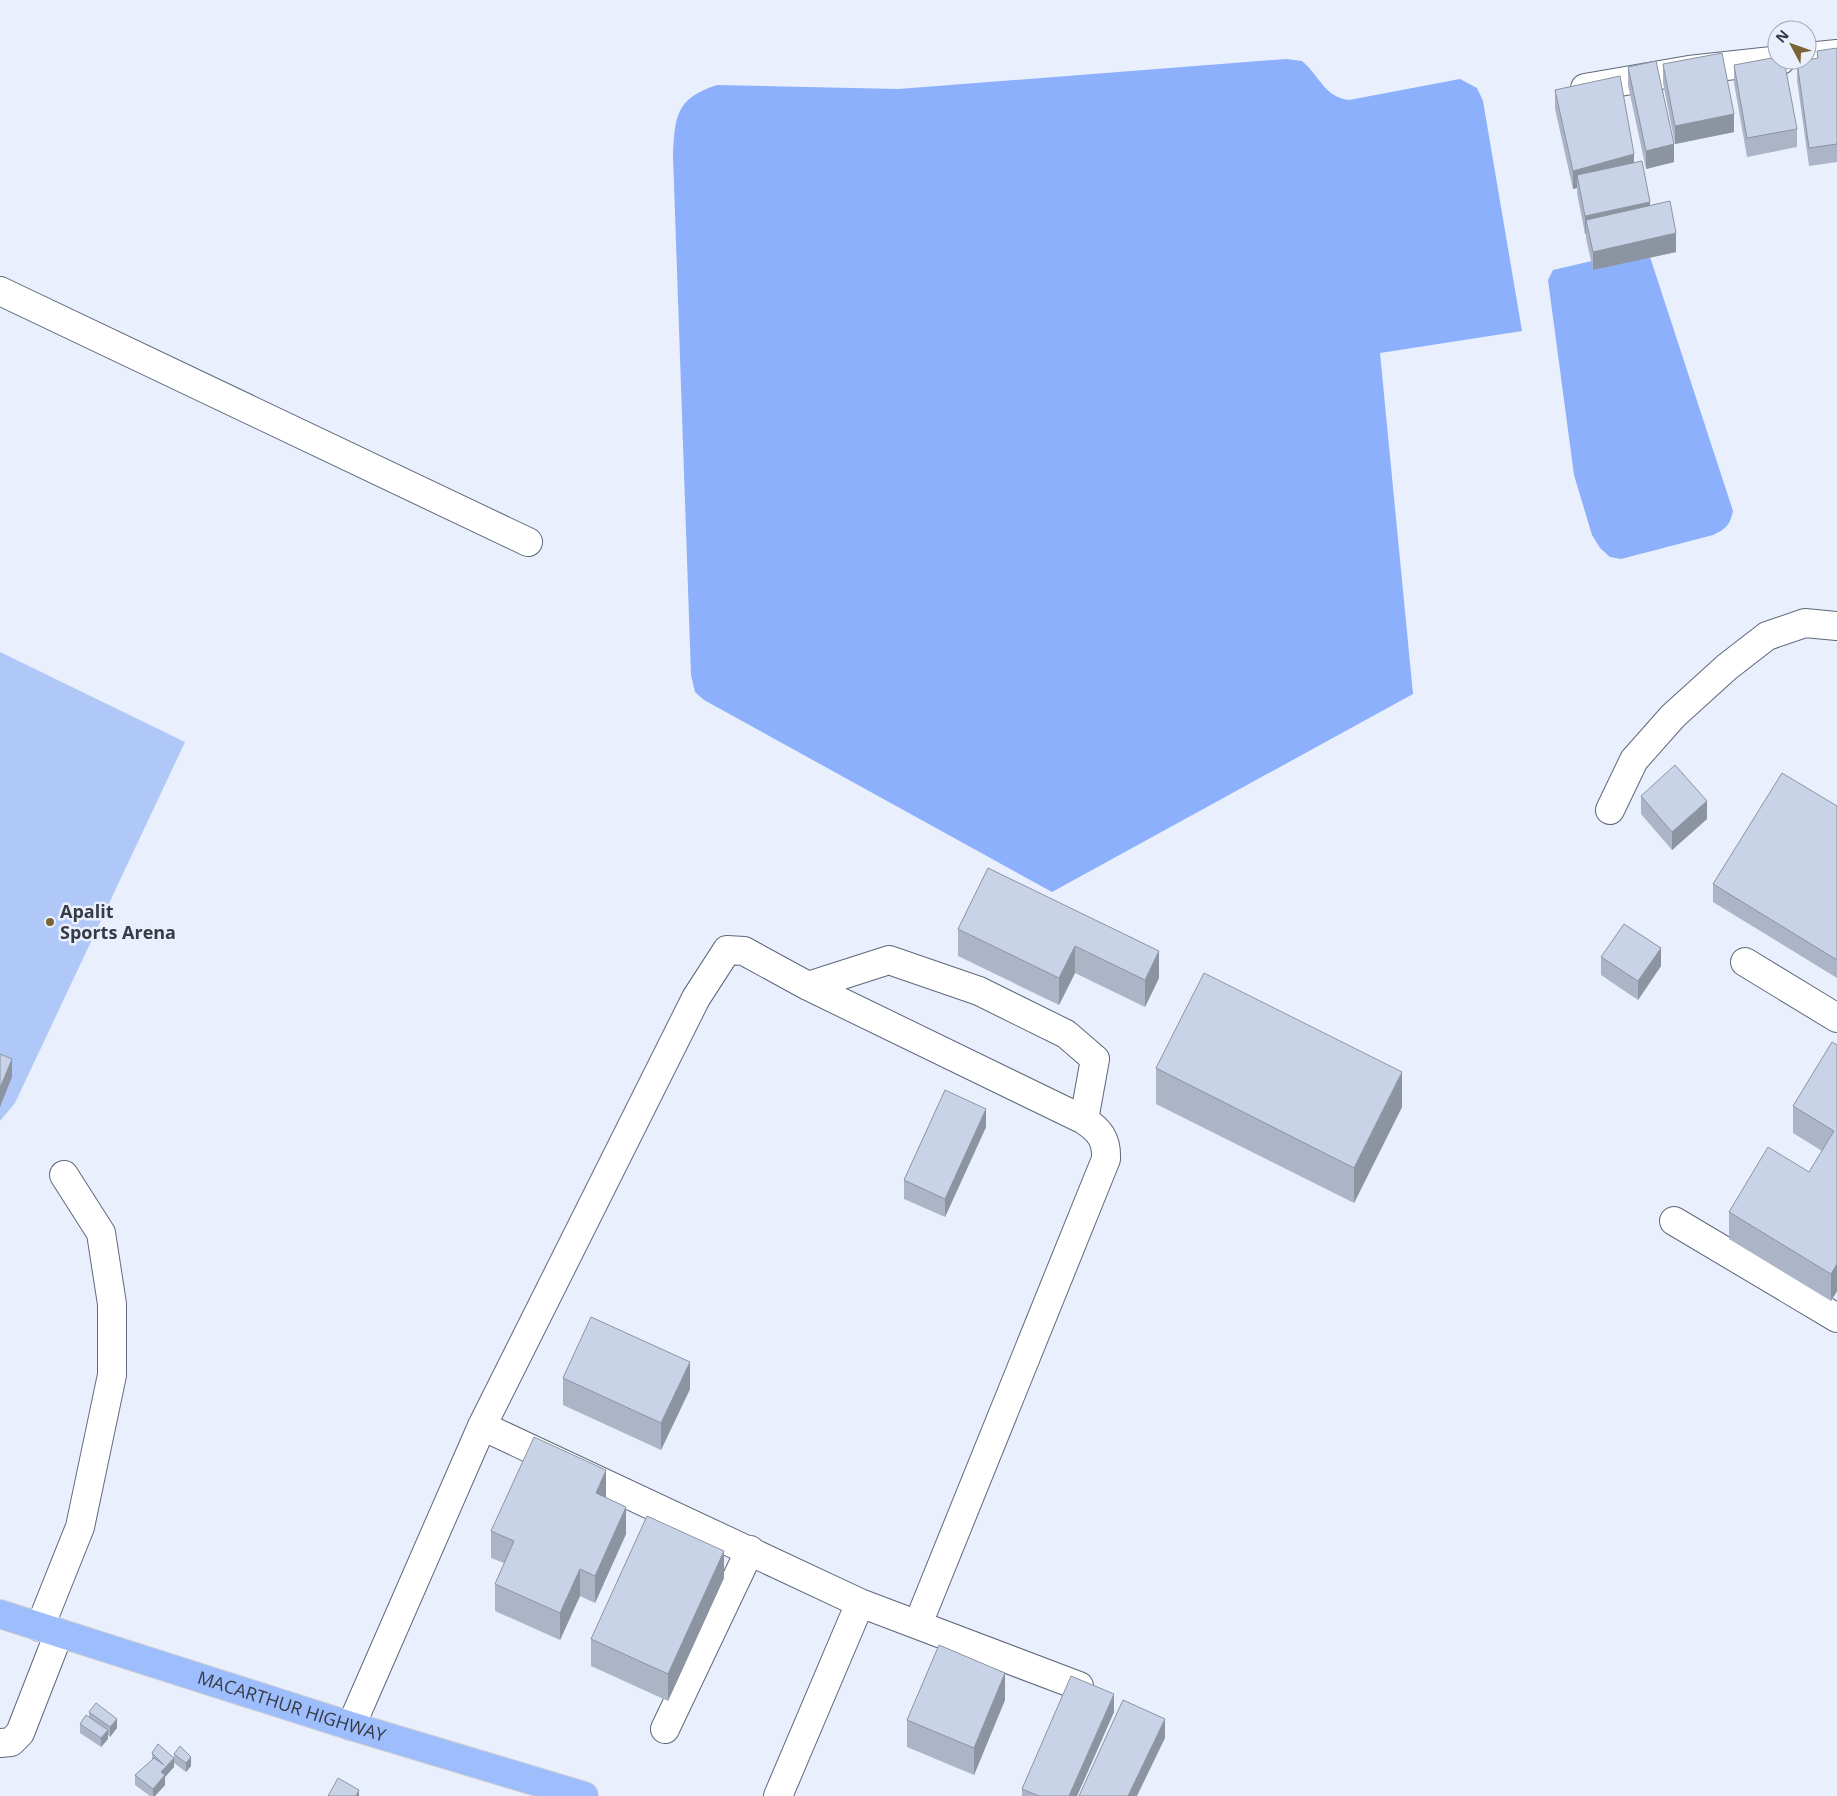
<svg xmlns="http://www.w3.org/2000/svg" width="1837" height="1796" viewBox="0 0 1837 1796" font-family="'Open Sans',sans-serif">
<style>
.green{fill:#b0c8f8}
.water{fill:#8cb0fb}
.lines{fill:none;stroke-linecap:round;stroke-linejoin:round}
.minor-casing{stroke:#5e687a;stroke-width:30}
.highway-casing{stroke:#cfd0d2;stroke-width:30}
.minor{stroke:#fff;stroke-width:28}
.highway{stroke:#9dbdfd;stroke-width:28}
.wall{fill:#acb5c8}
.shaded-wall{fill:#8c94a2}
.building{fill:#c8d3e8;stroke:#8c94a2}
.poi-dot{fill:#7b6434;stroke:#e9effc;stroke-width:2}
.labels{text-anchor:middle;stroke-width:5;stroke-linejoin:round;paint-order:stroke}
.poi-label{font-size:18px;font-weight:bold;fill:#373b44;stroke:#e9effc;text-anchor:start}
.street-label{font-size:18px;fill:#373b44;stroke:#e9effc}
</style>
<rect width="100%" height="100%" fill="#e9effc"/>
<path class="green" d="M0 652 185 742 15 1103 0 1121Z"/>
<path class="water" d="M1286 59 1302 61C1320 76 1324 97 1349 100L1460 79 1477 88 1483 101 1522 331 1380 353 1413 694 1052 892 704 700 695 692 691 675 673 155C675 116 676 98 717 85L898 89Z
M1643 249 1648 251 1651 260 1733 511C1730 525 1726 529 1713 535L1621 559 1610 557 1600 548 1592 535 1574 475 1548 280 1553 270Z"/>
<g class="lines">
<defs>
<path id="minor" d="M1807 57 1837 54
M1585 88 1689 70 1781 60
M0 291 528 542
M1610 810 1634 760 1673 716 1727 667 1767 636 1805 623 1837 626
M1745 962 1837 1018
M808 986 889 960 979 991 1066 1034 1095 1059 1084 1120
M1674 1221 1837 1318
M482 1426 860 1603 1079 1686
M40 1627 80 1527 112 1375V1304L101 1233 64 1175
M351 1726 482 1426 696 998 727 950 744 951 808 986 1084 1120C1099 1130 1107 1139 1106 1159L918 1624
M665 1729 750 1550
M0 1743 11 1742 20 1733 59 1633
M778 1796 860 1603"/>
<g id="highway">
<path id="s1" d="M0 1614 351 1726 584 1796"/>
</g>
</defs>
<use href="#minor" class="minor-casing"/>
<use href="#highway" class="highway-casing"/>
<use href="#minor" class="minor"/>
<use href="#highway" class="highway"/>
</g>
<path class="wall" d="M1837 48V162L1809 166 1797 80V62L1817 58V51Z
M1663 64 1734 132 1675 144 1663 83Z
M1734 65 1797 129V147L1747 157 1734 83Z
M1628 67 1674 162 1646 169 1628 85Z
M1555 90 1634 163 1650 205 1676 252 1593 270 1586 238V234H1585L1577 193V188L1573 189 1555 109Z
M1641 796 1707 819 1672 850 1641 814Z
M1837 806V978L1713 902V884Z
M988 868 1159 978 1145 1007 1075 973 1059 1005 958 956V929Z
M1601 957 1661 966 1638 1000 1601 975Z
M1837 1045V1291L1831 1301 1729 1239V1212L1809 1172 1822 1151 1793 1133V1106Z
M1156 1068 1402 1107 1354 1203 1156 1104Z
M986 1127 945 1217 904 1199V1180Z
M563 1378 690 1389 661 1450 563 1405Z
M606 1497V1498L626 1534 595 1603 580 1596 560 1640 495 1611V1584L504 1563 491 1558V1531Z
M724 1578 668 1701 591 1666V1639Z
M1005 1700 974 1775 907 1747V1720Z
M89 1712 117 1728 110 1737 108 1735V1739L101 1747 80 1733V1724L89 1717Z
M1114 1712 1077 1796H1022V1789Z
M152 1753 174 1767 165 1777V1785L155 1796H150L135 1785V1775L152 1760Z
M174 1754 191 1766 186 1772 174 1763Z"/>
<path class="shaded-wall" d="M1734 114V132L1675 144V126Z
M1674 144V162L1646 169V151Z
M1634 154V172L1577 175V188L1573 189V171Z
M1650 202V220H1586V234H1585V216Z
M1676 233V252L1593 270V252Z
M1707 801V819L1672 850V832Z
M1075 946V973L1059 1005V978Z
M1661 948V966L1638 1000V981Z
M1159 951V978L1145 1007V980Z
M12 1059V1077L0 1107V1088Z
M1402 1072V1107L1354 1203V1168Z
M986 1109V1127L945 1217V1199Z
M1837 1264V1291L1831 1301V1274Z
M690 1362V1389L661 1450V1423Z
M606 1470V1497L596 1520V1493Z
M626 1507V1534L595 1603V1576Z
M724 1551V1578L668 1701V1674Z
M580 1569V1596L560 1640V1613Z
M1005 1673V1700L974 1775V1748Z
M1114 1694V1712L1077 1796H1069Z
M117 1719V1728L110 1737V1727Z
M1165 1719V1738L1137 1796H1128Z
M108 1730V1739L101 1747V1738Z
M191 1757V1766L186 1772V1763Z
M174 1758V1767L165 1777V1785L155 1796H153V1789L161 1772Z
M359 1790V1796H356Z"/>
<path class="building" d="M1837 48V144L1809 148 1797 62 1818 58 1817 51Z
M1722 53 1734 114 1675 126 1663 64Z
M1777 57V60H1784L1797 129 1747 138 1734 65Z
M1656 61 1674 144 1646 151 1628 67Z
M1620 76 1634 154 1573 171 1555 90Z
M1642 161 1650 202 1585 216 1577 175Z
M1670 201 1676 233 1593 252 1586 220Z
M1675 765 1707 801 1672 832 1641 796Z
M1782 773 1837 806V960L1713 884Z
M988 868 1159 951 1145 980 1075 946 1059 978 958 929Z
M1624 924 1661 948 1638 981 1601 957Z
M1204 973 1402 1072 1354 1168 1156 1068Z
M1832 1042 1837 1045V1264L1831 1274 1729 1212 1768 1147 1809 1172 1834 1131 1793 1106Z
M0 1054 12 1059 0 1088Z
M945 1090 986 1109 945 1199 904 1180Z
M591 1317 690 1362 661 1423 563 1378Z
M534 1437 606 1470 596 1493 626 1507 595 1576 580 1569 560 1613 495 1584 514 1541 491 1531Z
M647 1516 724 1551 668 1674 591 1639Z
M939 1645 1005 1673 974 1748 907 1720Z
M1071 1676 1114 1694 1069 1796H1039L1022 1789Z
M1123 1700 1165 1719 1128 1796H1079Z
M96 1703 117 1719 110 1727 89 1712Z
M86 1715 108 1730 101 1738 80 1724Z
M158 1744 174 1758 161 1772 165 1775 153 1789 135 1775 154 1758 164 1765 152 1753Z
M180 1746 191 1757 186 1763 174 1754Z
M338 1778 359 1790 356 1796H328Z"/>
<circle class="poi-dot" cx="50" cy="922" r="5"/>
<g class="labels">
<g class="poi-label">
<text x="60" y="918">Apalit<tspan x="60" dy="21">Sports Arena</tspan></text>
</g>
<g class="street-label">
<text dy="6" stroke="none"><textPath href="#s1" startOffset="306">MACARTHUR HIGHWAY</textPath></text>
</g>
</g>
<g transform="translate(1792 45) rotate(311)"><circle r="24" fill="#e9effc" stroke="#a2a7b2"/>
<path d="M0-4L9 19L0 12L-9 19Z" fill="#7b6434"/>
<text y="-8" font-size="14" font-weight="bold" text-anchor="middle" fill="#373b44">N</text>
</g>
</svg>
